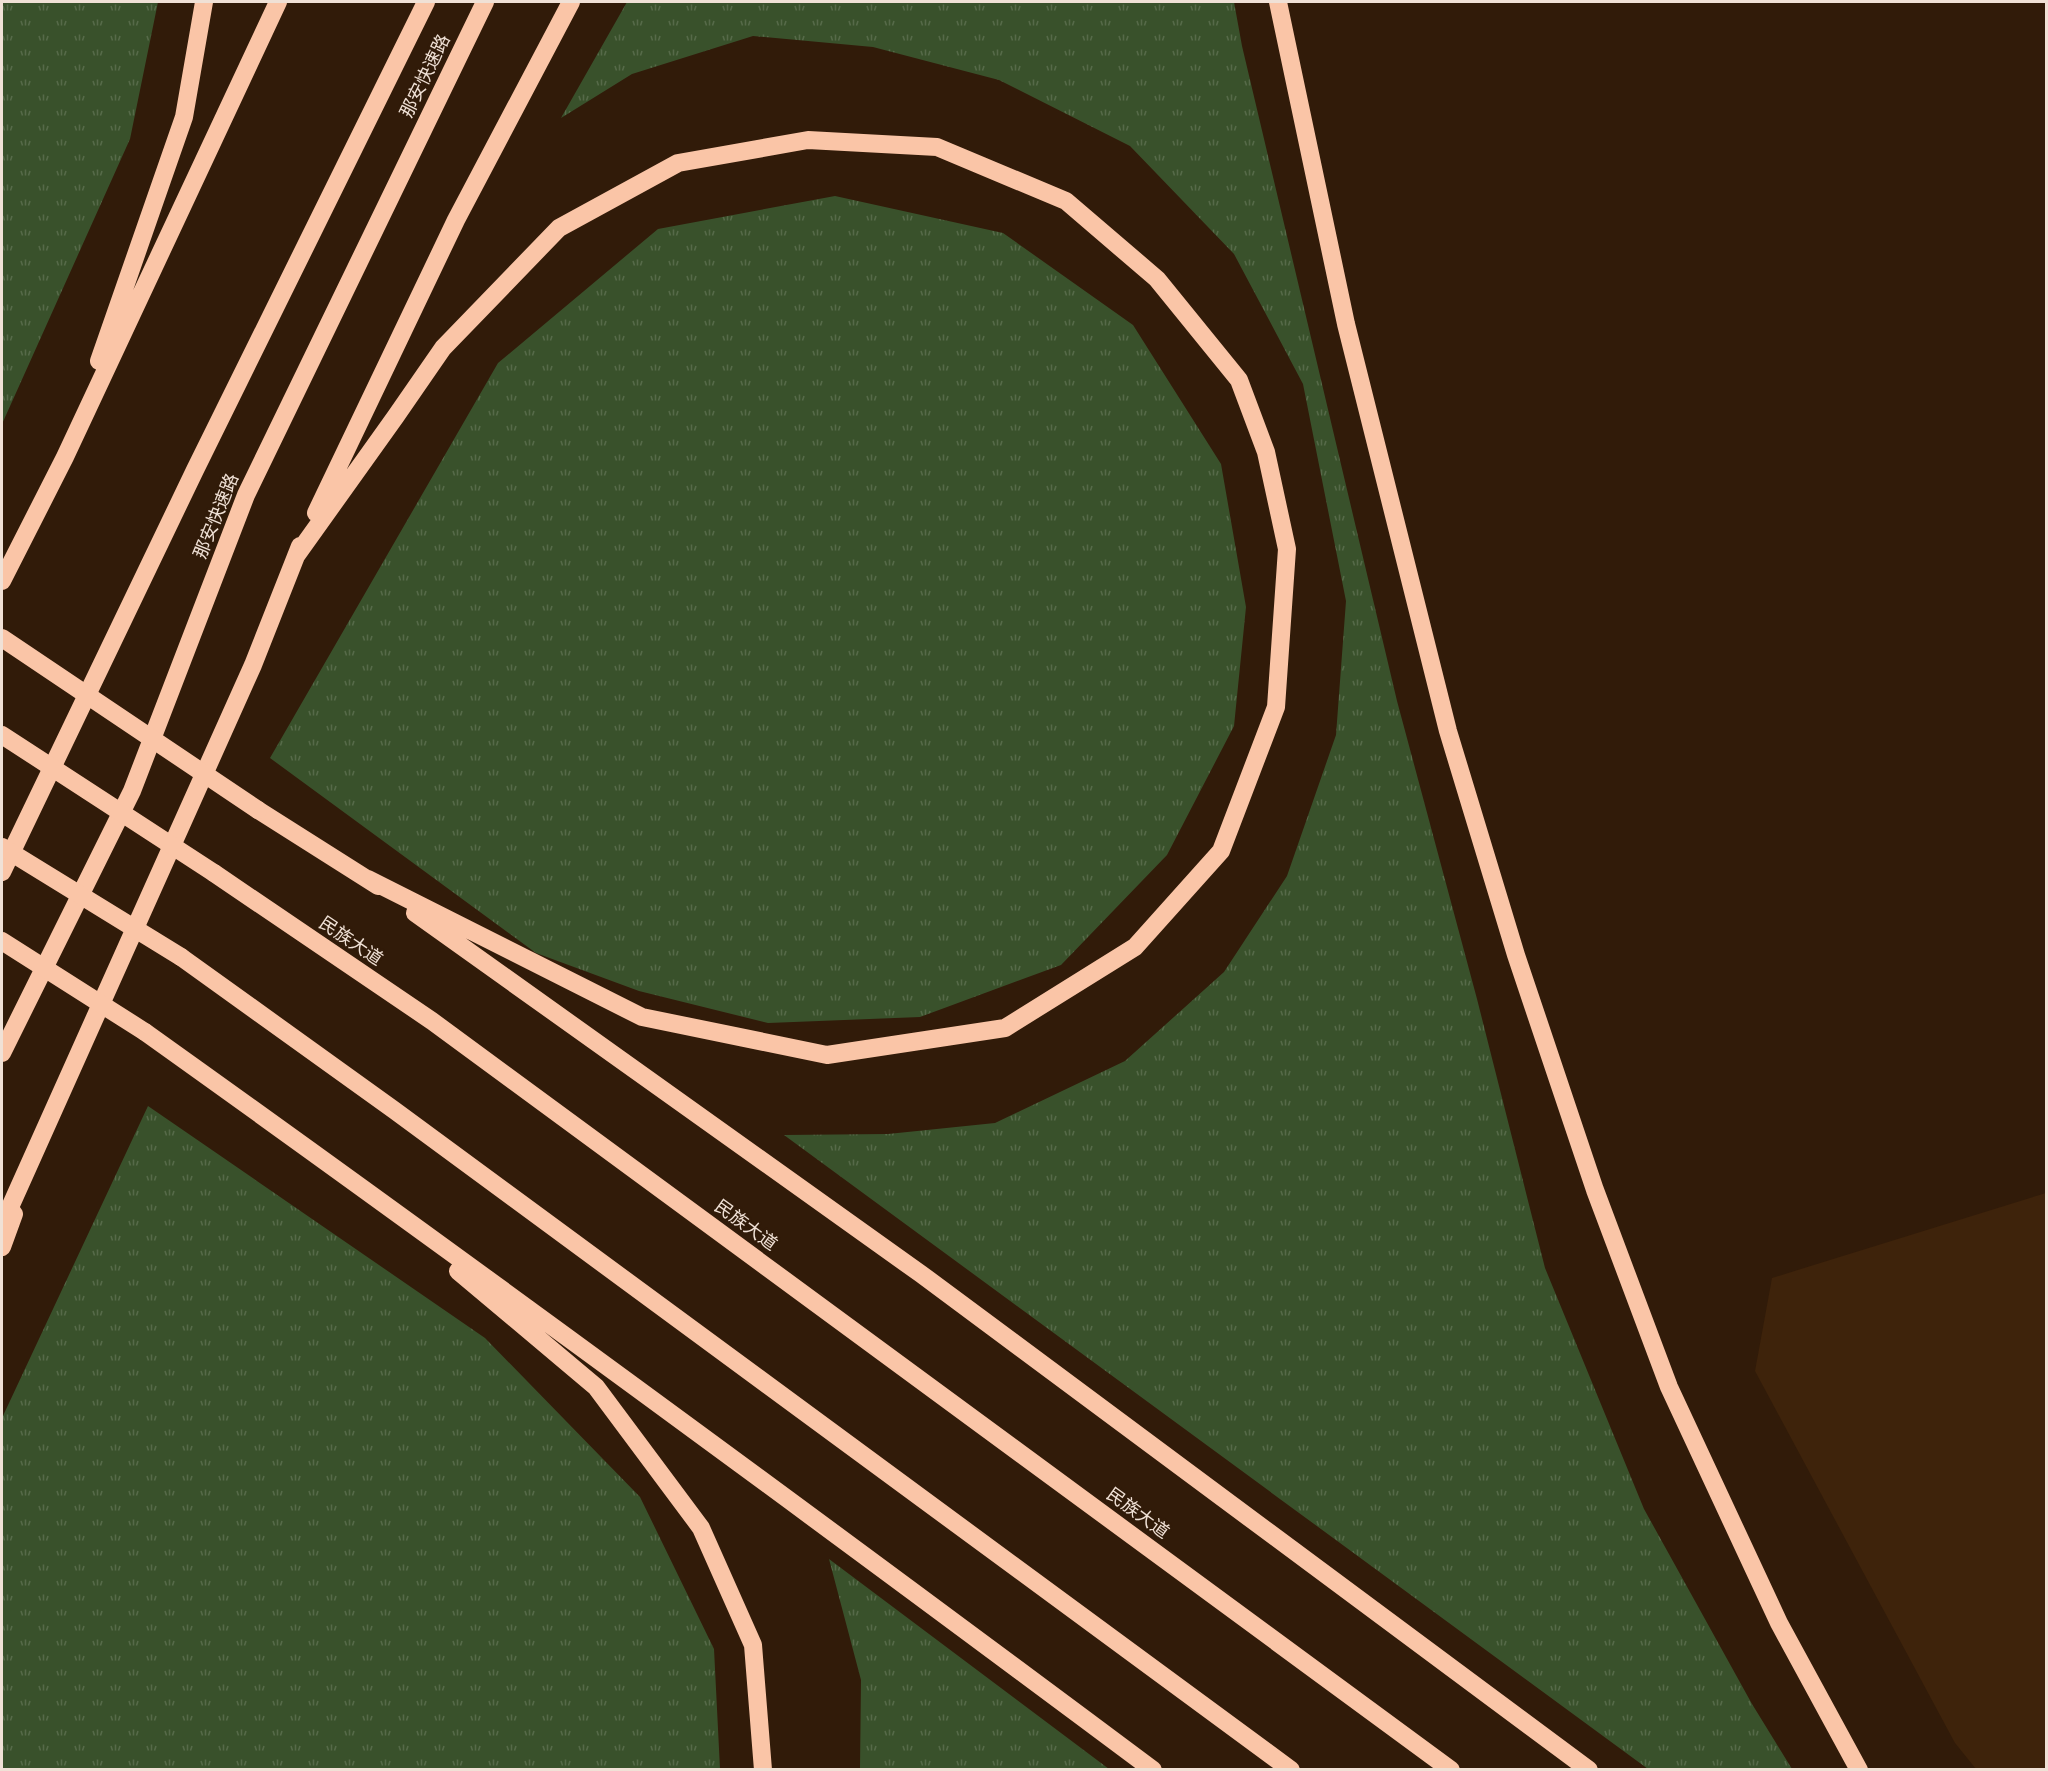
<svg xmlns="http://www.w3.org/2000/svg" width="2048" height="1771" viewBox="0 0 2048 1771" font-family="'Nunito Sans','Noto Sans SC',sans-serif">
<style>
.built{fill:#3e230b}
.grass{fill:url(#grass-tufts)}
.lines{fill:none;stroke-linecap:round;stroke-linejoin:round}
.highway{stroke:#fac5a7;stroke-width:18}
.highway-bridge{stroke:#fac5a7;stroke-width:18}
.labels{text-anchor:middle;stroke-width:4.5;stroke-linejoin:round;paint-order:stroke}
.street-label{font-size:18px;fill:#f0e1d6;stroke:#311b09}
</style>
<defs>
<pattern id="grass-tufts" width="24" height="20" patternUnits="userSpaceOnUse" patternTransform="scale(1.5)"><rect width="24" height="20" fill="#39512b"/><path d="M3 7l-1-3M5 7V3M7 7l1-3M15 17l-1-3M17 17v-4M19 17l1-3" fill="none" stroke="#566a49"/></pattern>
</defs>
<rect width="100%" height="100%" fill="#311b09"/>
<path class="built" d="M2046 1193V1769H1976L1955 1743 1755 1371 1772 1278Z"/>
<path class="grass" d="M2 2H158L130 139 2 424Z
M627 2H1234L1242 46 1397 701 1477 999 1545 1268 1644 1509 1752 1704 1792 1769H1648L784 1135 888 1134 995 1123 1125 1061 1224 972 1287 876 1336 735 1346 601 1303 384 1234 254 1130 146 999 80 873 47 753 36 632 74 561 118Z
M835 196 1003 233 1133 325 1221 464 1246 607 1234 726 1167 855 1061 965 920 1017 768 1023 639 991 536 953 270 758 498 363 658 229Z
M148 1106 485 1338 640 1497 714 1649 720 1769H2V1418Z
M829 1559 1109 1769H860L861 1680Z"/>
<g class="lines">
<path class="highway" d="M1278 2 1346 324 1448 731 1516 955 1595 1190 1669 1387 1779 1623 1859 1770
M99 361 184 117 204 2
M316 513 456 220 571 2
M296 556 396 416 443 348 559 228 678 163 808 140 937 147 1066 201 1157 279 1239 380 1266 452 1287 549 1276 707 1221 851 1135 947 1005 1028 827 1055 642 1017 368 879
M2 581 65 457 278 2
M258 810 378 886
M2 872 195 470 426 2
M214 873 432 1021 1451 1770
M415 913 921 1274 1589 1770
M181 957 394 1110 1291 1770
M145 1032C484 1274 819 1521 1153 1770
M2 1053 132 791 246 495 485 2
M2 1225 253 665 300 546
M2 1247 14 1214
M458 1271 596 1387 701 1528 753 1645 763 1770"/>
<path class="highway-bridge" d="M2 638 258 810
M2 735 214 873
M2 847 181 957
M2 941 145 1032"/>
</g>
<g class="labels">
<g class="street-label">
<text transform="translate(425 76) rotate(-64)" y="6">那安快速路</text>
<text transform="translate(216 516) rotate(-68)" y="6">那安快速路</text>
<text transform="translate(351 941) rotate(34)" y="6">民族大道</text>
<text transform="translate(746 1225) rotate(36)" y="6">民族大道</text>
<text transform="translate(1138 1513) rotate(36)" y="6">民族大道</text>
</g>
</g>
<rect width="2048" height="1771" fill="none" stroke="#f0e1d6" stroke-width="6"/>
</svg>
